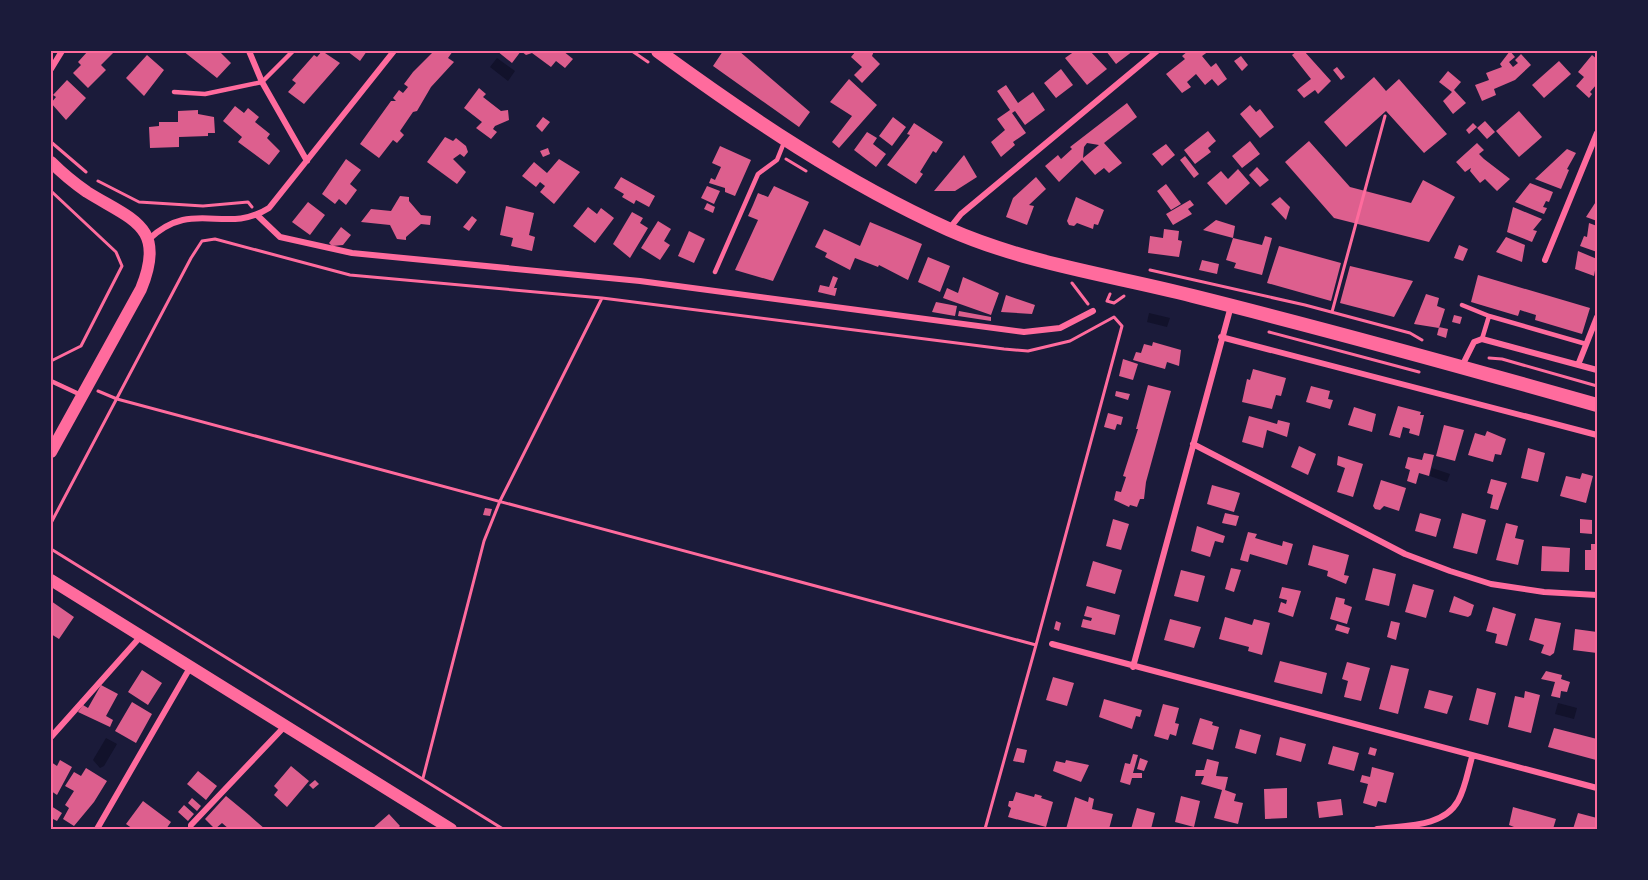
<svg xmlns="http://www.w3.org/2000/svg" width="1648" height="880" viewBox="0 0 1648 880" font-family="'Varela Round',sans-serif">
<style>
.water{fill:#12122b}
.building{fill:#dd5f8e;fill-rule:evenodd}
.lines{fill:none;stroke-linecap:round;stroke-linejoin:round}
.path{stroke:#ff6b9d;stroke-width:3}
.service{stroke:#ff6b9d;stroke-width:4.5}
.minor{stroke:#ff6b9d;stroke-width:6}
.secondary{stroke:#ff6b9d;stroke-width:12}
.primary{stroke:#ff6b9d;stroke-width:14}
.neatline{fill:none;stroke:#ff6b9d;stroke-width:2}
</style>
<rect width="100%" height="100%" fill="#1b1b3a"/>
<path class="water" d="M497 58 515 71 508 81 490 67Z
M1149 313 1170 318 1167 327 1147 322Z
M1432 468 1450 474 1447 482 1430 476Z
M1558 703 1577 708 1574 719 1555 714Z
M106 738 117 744 104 766 100 768 93 760Z"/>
<path class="building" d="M88 51H115L101 65 106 70 88 88 73 73 81 65 78 62Z
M183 51H223L221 53 231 63 217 78Z
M322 51 340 63 304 104 288 92 296 83 292 80 314 55 317 57Z
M347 51H367L360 61Z
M434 51H453L448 58 454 62 431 87 417 111 413 112 400 131 404 135 397 143 393 140 379 158 360 144 391 101H396L393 98 399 90 403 93 408 87 404 84 413 72Z
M497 51H563L573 59 565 68 556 61 551 67 532 53 526 55 521 51 512 63Z
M723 51H739L810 112 799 127 713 66Z
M856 51H874L872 56 880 64 862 83 854 75 862 67 851 57Z
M1075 51H1090L1107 69 1087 85 1065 58Z
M1106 51H1133L1116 64Z
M1188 51H1209L1202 56 1211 67 1216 63 1227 79 1218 86 1212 79 1205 85 1196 74 1187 82 1191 87 1182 93 1166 74 1185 59 1182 56Z
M1297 51H1304L1331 81 1318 94 1315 90 1304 98 1297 90 1311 79 1292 55Z
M1510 51 1515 57 1509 62 1513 67 1518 63 1515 60 1521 54 1531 65 1515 80 1494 89 1496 95 1482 101 1475 85 1489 80 1486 73 1502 67 1500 64Z
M147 55 164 70 144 96 126 78Z
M1592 55 1597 59V84L1590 92 1592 94 1589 98 1576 86 1584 77 1578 72Z
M1241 56 1248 65 1242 71 1234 61Z
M1559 61 1571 74 1544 98 1532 85Z
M1337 67 1345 77 1341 80 1333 70Z
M1061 69 1073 85 1056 98 1044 83Z
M1448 71 1461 82 1454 90 1466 103 1453 114 1443 101 1452 92 1439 82Z
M1374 77 1386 91 1399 79 1447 134 1424 153 1386 111 1346 147 1324 122Z
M849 79 877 105 839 148 832 142 852 116 830 102Z
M67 80 86 98 66 120 51 103 56 97 53 95Z
M1006 85 1018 103 1033 92 1045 110 1025 125 1015 111 1012 113 1026 133 1013 142 1015 145 1001 157 991 142 1005 130 997 119 1010 110 997 91Z
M479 88 486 94 483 97 501 111 508 110 509 120 495 126 493 129 497 132 491 139 476 128 482 122 464 108Z
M1127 103 1137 117 1104 143 1122 163 1109 173 1104 168 1095 175 1082 160 1059 182 1045 166 1058 155 1061 159 1072 149 1070 147ZM1087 143 1099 145 1083 158 1084 147Z
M1250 105 1256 112 1260 109 1274 127 1260 138 1240 114Z
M235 106 244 113 248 108 259 117 255 122 270 134 267 138 280 151 269 165 238 142 242 137 223 121Z
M198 110V114L214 117 215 133H208V136L179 137V147L150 148 149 127 159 126V122H178V111Z
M1519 111 1542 137 1519 157 1496 131Z
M543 117 550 122 542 132 536 126Z
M893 117 906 127 892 146 879 136Z
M1485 121 1495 132 1487 139 1477 128Z
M914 123 943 142 936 153 933 151 920 172 923 174 916 184 887 165 910 135 907 134Z
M1473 123 1477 127 1469 134 1466 130Z
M1208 131 1216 141 1208 148 1211 152 1195 164 1184 150Z
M867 132 877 138 873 144 886 154 876 167 854 150Z
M445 137 453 141 456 138 466 146 468 152 464 157 460 154 453 159 466 172 457 184 427 162Z
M1250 141 1260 154 1242 168 1232 156Z
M1309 141 1350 187 1411 203 1423 180 1455 197 1429 242 1334 218 1285 162Z
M1477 143 1484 150 1479 154 1484 159 1510 179 1497 191 1485 179 1480 183 1470 171 1471 168 1465 172 1456 162Z
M1166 144 1175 155 1162 166 1152 154Z
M720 146 751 160 735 196 725 192V188L709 183 711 178 715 180 721 167 712 163Z
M548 148 550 154 543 157 540 151Z
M1567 149 1576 153 1567 169 1569 170 1561 189 1535 179Z
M964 155 977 177 955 191H934Z
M1185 156 1199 174 1194 178 1180 160Z
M346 159 361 170 350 184 357 190 346 205 339 199 335 204 322 194Z
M559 159 580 172 554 204 540 192 545 186 540 182 536 187 522 176 534 162 547 173Z
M1257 167 1269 180 1260 187 1249 175Z
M1238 169 1250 183 1226 205 1207 183 1221 171 1228 179Z
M621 177 655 196 649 207 636 200 634 204 622 197 624 194 614 188Z
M1036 177 1046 189 1029 205 1034 206 1027 225 1006 217 1013 198Z
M1530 183 1553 192 1549 202 1546 201 1543 207 1547 208 1544 214 1515 202Z
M1166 184 1181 204 1171 210 1157 191Z
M707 186 720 191 714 204 701 198Z
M774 186 809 202 773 281 735 270 758 220 748 216 753 205 758 193 768 197Z
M400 196 409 197V201L421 215 431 216 430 225 421 224 406 237V240L397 239 390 225 361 222 371 209 391 211Z
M1076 197 1104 210 1098 225 1094 224 1093 229 1077 223 1074 226 1069 225 1067 221Z
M1280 197 1290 207 1286 220 1271 204Z
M1190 200 1194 205 1188 209 1192 214 1173 225 1166 214Z
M1597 200V221L1586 217Z
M308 202 325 215 310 235 292 222Z
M707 203 715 207 713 213 704 209Z
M506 206 534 213 529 235 535 237 532 251 511 246 513 238 500 235Z
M588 207 597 214 601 208 614 218 595 243 573 226Z
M1513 207 1542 219 1533 230 1537 231 1532 242 1507 232Z
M632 212 643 218 640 223 648 228 630 258 613 244Z
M472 216 477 220 469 231 463 227Z
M1216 220 1235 226 1233 238 1203 230Z
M658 221 671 229 664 241 670 245 660 260 641 248Z
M870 222 922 244 908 280 879 265 878 267 855 258 850 270 825 257 827 253 815 247 824 229 860 246Z
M1589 223 1597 226V252L1580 246 1584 236 1587 237Z
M341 227 351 235 343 245 332 246 329 243Z
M1164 229 1179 231 1178 240 1182 241 1179 257 1148 253 1150 236 1163 238Z
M689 231 705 239 694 263 678 256Z
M1265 236 1272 238 1262 275 1234 268 1236 263 1226 260 1233 238 1262 245Z
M1506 237 1525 245 1522 262 1496 252Z
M1459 245 1468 249 1463 261 1454 258Z
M1279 246 1341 263 1331 301 1267 283Z
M1578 251 1597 259 1594 276 1575 269Z
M928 257 950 266 940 292 918 282Z
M1202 260 1219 264 1217 274 1199 270Z
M1350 266 1413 281 1394 317 1340 303Z
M1478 275 1590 308 1582 334 1535 320 1536 315 1520 310 1518 316 1471 302Z
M833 276 838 278 834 288H837L835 296 818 292 820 285 829 287Z
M963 277 999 293 991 315 943 298 947 288 958 293Z
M1426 294 1439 298 1437 306 1445 309 1439 328 1414 324Z
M1006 295 1035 305 1032 314 1001 312Z
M936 302 957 306 955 316 932 312Z
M959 311 991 317V321L958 316Z
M1454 315 1462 317 1460 324 1452 322Z
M1439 327 1448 329 1446 338 1437 335Z
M1153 342 1181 350 1179 366 1167 362 1165 369 1133 360 1136 352 1141 353 1144 344 1152 346Z
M1123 359 1138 364 1133 380 1119 376Z
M1253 369 1286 378 1281 396 1276 395 1272 409 1242 402 1247 379 1250 380Z
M1148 385 1171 391 1146 482 1144 499H1140L1137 507 1130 505 1129 507 1114 500 1116 491 1121 492 1126 477 1123 476 1138 429H1136Z
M1311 386 1330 391 1328 399 1333 400 1330 409 1306 402Z
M1116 391 1130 394 1128 400 1115 396Z
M1398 406 1421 412 1420 415H1424L1419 436 1409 433 1410 429 1403 427 1400 438 1389 435Z
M1354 407 1376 414 1372 432 1348 425Z
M1108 413 1123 417 1121 425 1117 424 1115 430 1104 427Z
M1249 416 1277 424 1278 420 1290 423 1287 437 1267 430 1263 448 1242 442Z
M1444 425 1464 430 1455 461 1436 456Z
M1487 431 1506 439 1501 455 1495 454 1493 462 1468 455 1475 433 1485 436Z
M1299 446 1316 454 1308 475 1291 467Z
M1528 448 1545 453 1538 482 1521 478Z
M1424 453 1434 455 1429 476 1419 473 1416 484 1407 481 1410 470 1405 468 1408 457 1422 460Z
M1338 456 1363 464 1353 497 1337 492 1345 468 1337 465Z
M1582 473 1593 476 1586 503 1560 496 1566 476 1580 479Z
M1491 479 1507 483 1498 510 1490 508 1493 495 1487 493Z
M1381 480 1406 488 1399 511 1384 506 1380 510 1375 509 1373 506Z
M1212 485 1240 493 1234 512 1207 504Z
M485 508 492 509 490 516 483 515Z
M1225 513 1239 516 1236 526 1222 523Z
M1420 513 1441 519 1436 537 1415 531Z
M1462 513 1486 520 1477 554 1453 548Z
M1113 519 1129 524 1121 550 1106 546Z
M1580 519 1592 520V534L1580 533Z
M1506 523 1518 526 1515 538 1524 540 1518 565 1496 560Z
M1197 526 1225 536 1223 543 1215 541 1210 557 1191 551Z
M1248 532 1257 534 1255 538 1282 546 1283 541 1293 544 1287 565 1250 554 1248 562 1240 560Z
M1591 544H1597V570H1585V550H1591Z
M1313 545 1349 555 1344 575 1349 576 1346 584 1327 576 1328 571 1308 565Z
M1542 546 1570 548 1569 572 1541 571Z
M1093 561 1122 570 1115 594 1086 586Z
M1231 568 1241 570 1234 592 1225 589Z
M1373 568 1396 574 1389 606 1365 600Z
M1181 570 1205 576 1198 602 1174 596Z
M1413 584 1434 590 1426 618 1405 612Z
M1282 587 1301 591 1293 617 1278 612 1281 602 1286 604 1287 600 1279 598Z
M1454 596 1474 605 1471 615 1468 617 1449 612Z
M1336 597 1345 599 1344 604 1352 607 1347 624 1330 619Z
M51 601 74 617 59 639 51 634Z
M1087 606 1120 615 1115 635 1081 627 1083 619 1091 621 1092 618 1084 616Z
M1493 607 1516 614 1507 646 1495 643 1497 634 1486 631Z
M1225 617 1252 625 1254 619 1270 623 1262 655 1248 651 1249 647 1219 639Z
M1535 618 1561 623 1554 653 1550 656 1541 653 1544 645 1529 640Z
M1170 619 1201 627 1194 648 1164 640Z
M1056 621 1061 623 1059 631 1054 629Z
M1391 621 1400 623 1396 640 1387 637Z
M1337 624 1350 628 1348 634 1335 630Z
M1575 629 1597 632V653L1573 650Z
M1280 661 1327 673 1322 694 1274 682Z
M1347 662 1370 668 1361 701 1344 697 1348 681 1342 679Z
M1391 665 1409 669 1398 714 1379 709Z
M142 670 162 683 148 705 128 692Z
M1546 671 1562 675 1561 679 1570 682 1567 692 1561 691 1560 698 1551 696 1555 682 1541 679Z
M1053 677 1074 683 1067 706 1046 700Z
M101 685 118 694 106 716 113 720 110 727 78 712 83 705 88 708Z
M1477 688 1496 693 1488 725 1469 720Z
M1429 690 1453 696 1447 714 1424 708Z
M1525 691 1540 695 1531 733 1508 727 1515 696 1524 698Z
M1104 699 1142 710 1140 717 1136 716 1132 729 1099 717Z
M132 702 152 714 136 743 115 731Z
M1163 704 1179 708 1175 723 1179 724 1176 736 1170 734 1168 740 1154 736Z
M1200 718 1213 722 1212 725 1219 727 1213 750 1192 744Z
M1554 728 1597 739 1596 760 1548 747Z
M1240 729 1261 735 1256 754 1235 748Z
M1280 737 1306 744 1301 762 1276 755Z
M1333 746 1359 753 1354 771 1328 764Z
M1370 747 1377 749 1375 756 1368 754Z
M1017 748 1027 750 1024 763 1013 761Z
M1133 754 1138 755 1133 773H1142V778H1132L1130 785 1120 782 1125 763 1130 764Z
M1140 758 1148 761 1144 771 1137 769Z
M1207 759 1219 762 1216 776 1228 777 1225 790 1236 794 1234 801 1243 803 1238 824 1214 818 1222 790 1201 784 1204 776H1195L1196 770H1204Z
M60 760 72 767 57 795 51 791V762L57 766Z
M1066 760 1089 765 1081 782 1053 771 1056 761 1065 763Z
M291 766 309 781 287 807 274 795 278 790 274 786Z
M1372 767 1394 773 1386 803 1378 801 1376 807 1363 803 1368 784 1360 782 1362 775 1370 777Z
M86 768 107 781 94 802 74 826 63 819 69 808 65 805 74 791 65 786 74 772 81 776Z
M198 771 217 786 206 800 187 784Z
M315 780 319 784 313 789 309 785Z
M1287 788V818L1265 819 1264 789Z
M1016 792 1034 797 1035 794 1042 796 1041 798 1053 802 1046 827 1008 817 1011 808 1008 806 1009 801H1013Z
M226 796 249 815 265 829H229L222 823 215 829 205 819Z
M1181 796 1200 801 1194 827 1175 822Z
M1075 797 1088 802 1089 797 1094 799 1092 809 1113 814 1109 829H1066Z
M192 798 201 806 197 811 188 803Z
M1341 799 1343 815 1319 818 1317 802Z
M143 801 171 822 166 829H133L126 824Z
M184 805 194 814 188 821 178 812Z
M51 806 62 813 57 821 51 818Z
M1513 807 1556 819 1553 829H1513L1514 827 1509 825Z
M1137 808 1155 813 1151 829H1131Z
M1578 813 1597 818V829H1573Z
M389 814 400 826 397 829H372Z"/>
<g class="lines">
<path class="path" d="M632 51 648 62
M51 142 86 172
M786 159 806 171
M98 181 139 202 203 206 248 202 252 207
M51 191 116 252 122 266 81 346 51 361
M1150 270 1305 305 1410 333 1422 340
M1072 283 1088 304
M1110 294 1107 301 1114 303 1124 296
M1332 312 1385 116
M1269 332 1419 372
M1489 358 1502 359 1597 386
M51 523 191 258 202 241 215 239 350 275 602 298 1004 349 1028 351 1070 341 1114 317 1122 326 1036 645 117 399 98 391
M51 549 503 829
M423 778 484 541 500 501 602 298
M985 829 1036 645"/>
<path class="service" d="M174 92 205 94 262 82 293 51
M715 272 758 174 777 160 785 140
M1462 305 1489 316 1586 344
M1482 339 1489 316
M51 381 81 395"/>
<path class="minor" d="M249 51 262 82 307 161
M51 69 62 51
M257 215 280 237 352 253 640 281 1024 332 1060 328 1093 311
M949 229 961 214 1157 51
M148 240C193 197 225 236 269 208L394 51
M1545 260 1597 133
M1221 337 1597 435
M1578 365 1597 317
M1462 366 1474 342 1482 339 1597 370
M1193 444 1405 554 1450 571 1491 584 1544 592 1597 595
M1052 644 1597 788
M1133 667 1231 306
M51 737 141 636
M97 829 191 666
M191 829V825L286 725
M1377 829C1403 825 1443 828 1458 801 1465 789 1468 771 1472 757"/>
<path class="secondary" d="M51 162C62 173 74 183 87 192 132 220 167 226 141 289L51 452
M51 580 451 829"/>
<path class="primary" d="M658 51C750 118 844 182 948 229 1027 264 1111 275 1193 296 1329 330 1463 367 1597 405"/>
</g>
<rect width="1648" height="880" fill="none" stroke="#1b1b3a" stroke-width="105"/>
<rect x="52" y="52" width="1544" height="776" class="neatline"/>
</svg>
